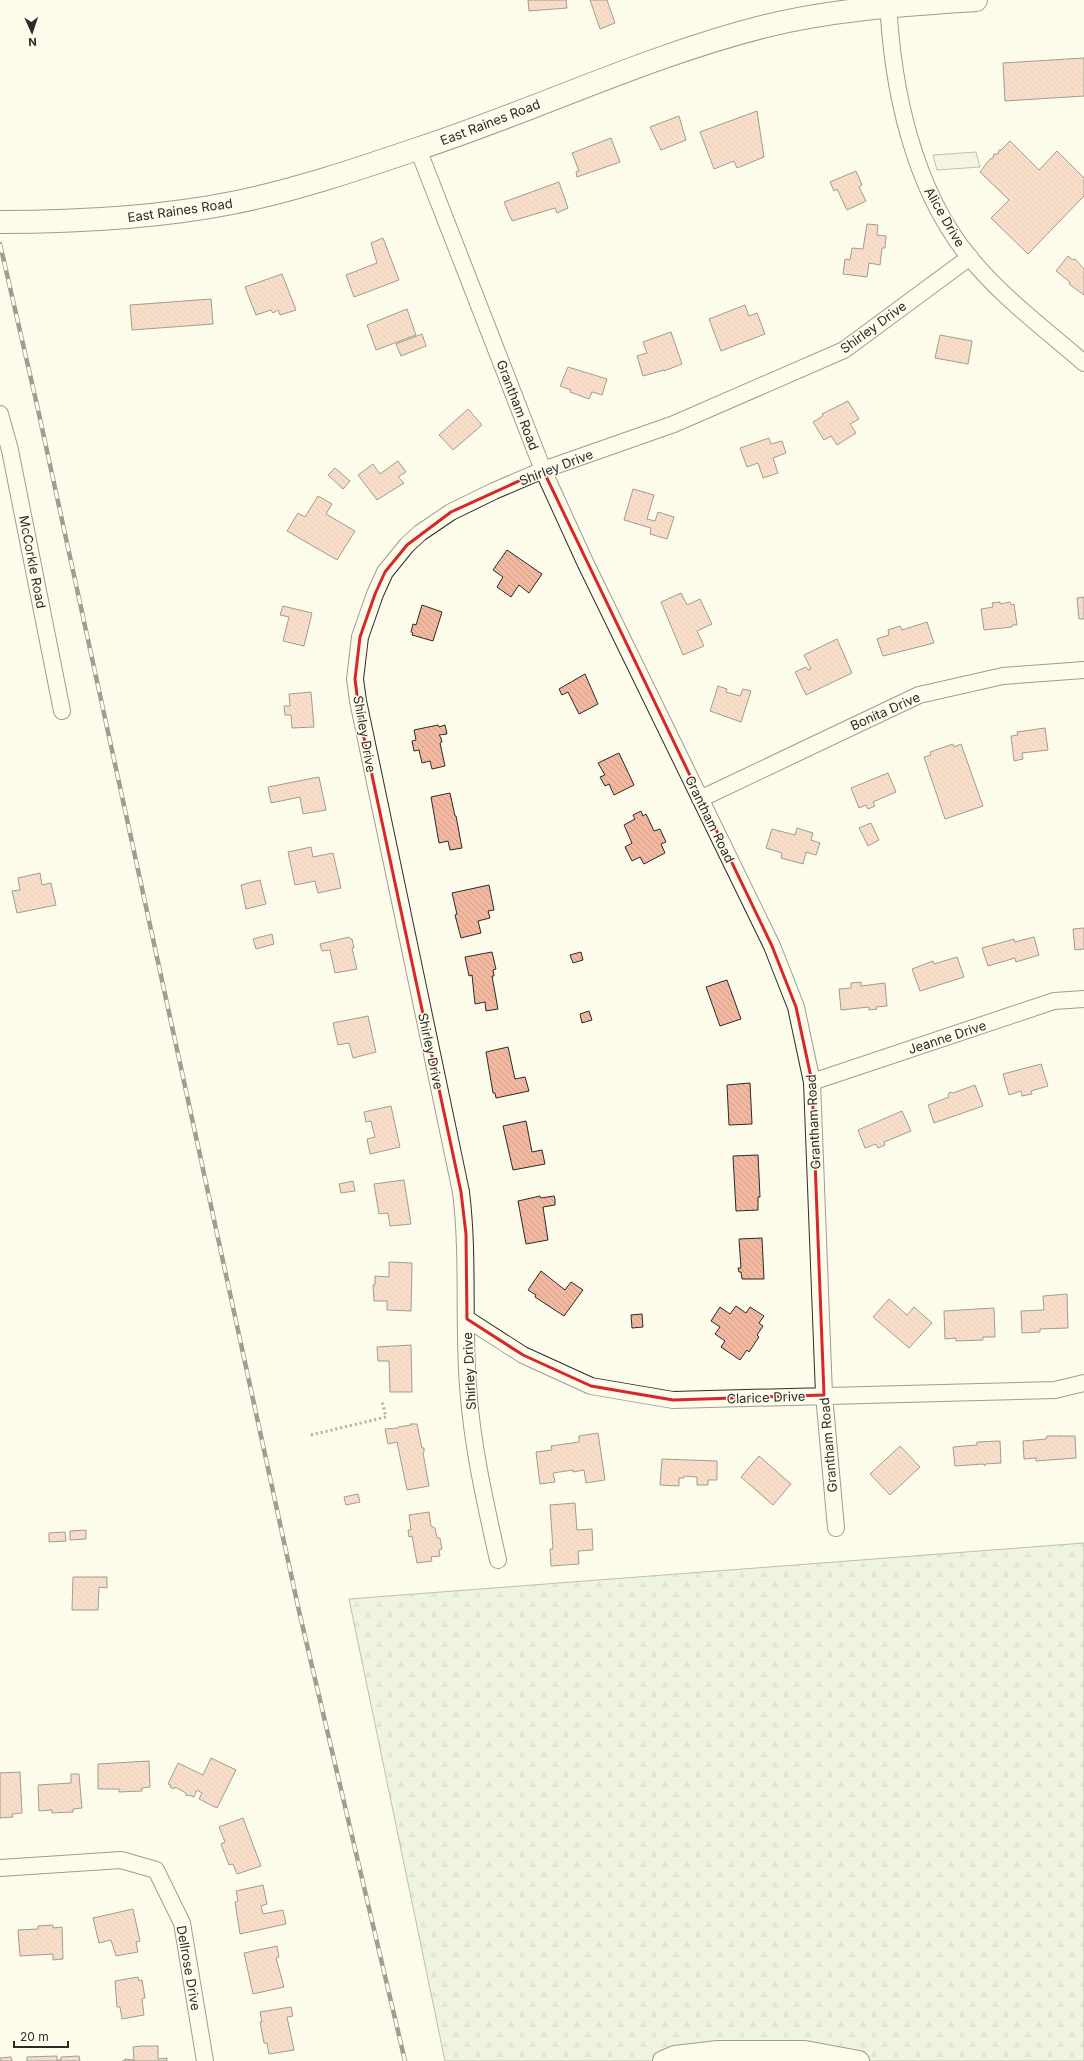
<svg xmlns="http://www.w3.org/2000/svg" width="1084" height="2061" viewBox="0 0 1084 2061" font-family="Inter,sans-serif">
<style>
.forest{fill:url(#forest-firs);stroke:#74746e}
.parking{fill:#eceadb;stroke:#74746e}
.building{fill:url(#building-back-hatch);stroke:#2b2b2b}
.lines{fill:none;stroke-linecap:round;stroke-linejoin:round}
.minor-casing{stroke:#2b2b2b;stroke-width:18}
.tertiary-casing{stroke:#2b2b2b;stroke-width:22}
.secondary-casing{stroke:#2b2b2b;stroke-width:24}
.minor{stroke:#fdfbea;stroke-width:16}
.tertiary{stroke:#fdfbea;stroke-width:20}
.secondary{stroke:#fdfbea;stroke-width:22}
.rail-casing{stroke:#2b2b2b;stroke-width:4.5}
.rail{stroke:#fdfbea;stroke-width:3;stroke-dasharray:9;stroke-linecap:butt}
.hedge{stroke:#34623c;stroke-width:3;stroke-dasharray:2 3;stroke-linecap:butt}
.marked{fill:none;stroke:#d62828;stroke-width:3;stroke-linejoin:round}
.labels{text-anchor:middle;stroke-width:3;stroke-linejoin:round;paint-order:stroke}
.street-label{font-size:13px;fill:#2b2b2b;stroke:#fdfbea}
</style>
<defs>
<pattern id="forest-firs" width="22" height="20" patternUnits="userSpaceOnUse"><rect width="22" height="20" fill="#deebd1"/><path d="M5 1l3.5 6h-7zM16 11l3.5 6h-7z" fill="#bfcab4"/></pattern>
<pattern id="building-back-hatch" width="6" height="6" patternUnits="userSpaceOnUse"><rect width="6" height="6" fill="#f2b8a0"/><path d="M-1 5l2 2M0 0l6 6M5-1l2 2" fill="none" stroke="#d09e8a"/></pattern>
</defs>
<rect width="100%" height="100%" fill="#fdfbea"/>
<path class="forest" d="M1084 1543V2061H445L349 1599Z"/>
<path class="parking" d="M976 152 980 167 937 170 933 155Z"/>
<path class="building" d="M528 0H566L567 8 529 11Z
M590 0H607L615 23 600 29Z
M1084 58V96L1005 101 1003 63Z
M757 111 764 157 737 168 734 161 714 169 700 132Z
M679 116 686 140 661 150 650 127Z
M611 138 620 162 577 177 576 172 579 171 572 153Z
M1010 141 1039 170 1057 151 1084 178V196L1028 254 991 218 1009 200 980 172 990 159 993 158 994 154H998L999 150H1001Z
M856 171 862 185 859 187 866 201 847 210 837 189 834 191 830 182Z
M559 182 568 208 557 213 555 208 512 221 504 202Z
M867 224 878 225 877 235 886 236 885 248H882L880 265 869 263 867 277 843 274 845 259 850 260 852 248 863 249Z
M383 238 399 280 354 297 346 275 377 263 371 243Z
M1068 256 1073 260 1075 259 1084 269V295L1069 284 1070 282 1056 271Z
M282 274 296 310 280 315 278 310 273 313 271 310 256 315 245 287Z
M211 299 213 324 132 330 130 305Z
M745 305 749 316 757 313 765 334 721 351 709 319Z
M407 309 416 335 376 350 367 325Z
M671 332 682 364 664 371V370L643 376 637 356 647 353 643 342Z
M422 334 426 346 401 356 396 344Z
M940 335 972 341 968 364 935 358Z
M568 367 607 379 602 395 592 392 589 399 570 392 571 390 560 386Z
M848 401 859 419 850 424 856 433 837 445 831 436 824 440 813 422 823 416 822 414Z
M468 409 482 425 453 450 439 435Z
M769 438 771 444 782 441 786 453 773 458 778 473 763 478 758 463 747 467 740 448Z
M398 461 406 472 398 477 404 483 377 500 358 475 373 464 380 474Z
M335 468 350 481 343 489 328 475Z
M633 489 654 495 647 519 655 521 658 512 674 517 667 539 650 534 651 528 624 520Z
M318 496 332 504 326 514 355 531 337 560 287 531 298 513 305 517Z
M507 550 542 574 529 593 519 585 511 597 497 587 503 577 493 570Z
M681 593 687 605 700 599 712 624 697 631 704 646 683 655 661 602Z
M1084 597V619H1079L1077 598Z
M1000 602V604L1010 602 1011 605 1014 604 1017 625H1012V627L984 630 981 609 993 607 992 603Z
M422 605 442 612 433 641 412 635 413 633 411 632 413 624 416 625Z
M283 606 312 613 304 646 283 641 289 617 280 615Z
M927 622 934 643 883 656 877 639 889 635 888 630 900 626 902 630Z
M837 639 852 673 806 695 795 672 806 667 808 670 811 669 804 655Z
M585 674 598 704 579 714 568 692 562 695 559 689Z
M718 686 727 689 726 692 740 696 743 689 751 691 741 722 710 711Z
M311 692 314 727 292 728 291 715H285L284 706H290L289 694Z
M438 725 439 727 445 725 447 734 439 735 441 738 442 742 440 743 445 766 432 769 430 761 422 763 419 750 414 751 412 741 416 740 414 730Z
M1045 728 1048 750 1022 753 1023 759 1014 761 1011 736 1018 735 1017 732Z
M953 744 954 747 961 744 983 806 945 819 924 757 931 755 930 752Z
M619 753 634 785 614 795 609 784 605 786 600 777 605 775 598 763Z
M888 773 896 792 873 802 875 806 868 809 866 805 859 808 851 788Z
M319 777 326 810 303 814 300 797 271 803 268 787Z
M450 793 455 816H456L462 848 450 850 448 841 439 843 431 797Z
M641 811 643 816 646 814 654 831 660 829 666 842 661 844 665 853 644 864 640 857 632 861 625 847 632 843 624 825 635 819 633 815Z
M871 823 879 840 868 846 859 828Z
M797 828 813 833 811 840 820 843 816 855 806 852 803 864 781 858 782 853 766 848 772 829 795 835Z
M311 847 313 857 333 853 341 888 318 893 315 881 295 885 288 852Z
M40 873 42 885 51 883 56 905 17 913 12 891 20 890 18 878Z
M260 880 266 904 246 909 241 885Z
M489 885 494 910 488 911 490 918 478 921 481 933 461 938 455 915 457 914 452 893Z
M1084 928V949L1075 950 1073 929Z
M272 934 274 944 256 949 253 939Z
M349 937 350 939H352L354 948H352L357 969 335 973 330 950 322 951 320 944Z
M1034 937 1039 955 1016 962 1015 958 988 966 982 948 1014 939 1015 942Z
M492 952 496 969 493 970 494 976H492L498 1009 486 1011 485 1002 475 1004 472 975 469 976 465 957Z
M581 952 583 960 573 963 570 955Z
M957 957 964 977 920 991 912 969 933 961 934 964Z
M727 980 741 1019 720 1026 706 987Z
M861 982V986L885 983 887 1006 876 1007 877 1009 869 1010V1007L841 1010 839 989 851 988V983Z
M589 1011 592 1020 582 1023 580 1014Z
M368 1016 376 1052 353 1058 349 1043 338 1045 333 1023Z
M508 1047 515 1079 525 1077 529 1091 496 1098 495 1093H493L486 1052Z
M1041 1064 1048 1086 1031 1091 1032 1094 1022 1096 1021 1091 1009 1095 1003 1074Z
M750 1083 752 1124 729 1125 727 1085Z
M975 1085 983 1106 934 1123 928 1105 949 1097 948 1095 950 1092 953 1093Z
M391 1106 400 1147 370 1154 367 1139 375 1137 371 1121 366 1122 364 1112Z
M902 1111 911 1131 884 1142 885 1145 878 1148 876 1144 865 1148 858 1130Z
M526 1121 532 1152 542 1150 545 1164 513 1170 503 1126Z
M758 1155 760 1197H758V1210L736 1211 733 1156Z
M404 1180 411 1224 390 1226 388 1213 379 1214 374 1184Z
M353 1181 355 1191 341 1193 339 1184Z
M540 1196 541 1198 554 1196 555 1199V1205L543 1207 548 1240 526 1244 518 1201Z
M762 1238 764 1279H742L741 1272H739L738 1268H741L739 1239Z
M389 1262 412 1263 411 1311 387 1310V1301H374L373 1285H375V1276L389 1277Z
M541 1271 565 1290 571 1282 583 1290 564 1316 535 1297 536 1295 528 1290Z
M1067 1294 1068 1328 1040 1329V1332L1022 1333 1021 1311 1044 1310 1043 1296Z
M889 1299 907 1315 914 1307 932 1323 909 1348 873 1317Z
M736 1306 746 1313 750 1307 764 1316 759 1323 763 1326 757 1335 759 1337 749 1352 747 1350 740 1360 721 1347 725 1341 715 1334 720 1327 711 1321 720 1307 730 1314Z
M994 1308 995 1337H983V1340L956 1341V1338L945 1339 944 1311Z
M642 1314 643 1327 632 1328 631 1315Z
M411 1345 412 1392H390L389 1361H378L377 1347Z
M410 1424H417L422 1448H424V1452L423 1453 429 1486 407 1490 397 1442 388 1444 385 1429 398 1428V1427L411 1425Z
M598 1433 605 1480 586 1483 584 1470 573 1472V1470L553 1473 555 1482 540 1484 536 1452 552 1450 551 1446 579 1442V1436Z
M1047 1436H1075L1076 1458 1036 1461V1458L1024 1459 1023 1441 1046 1439Z
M1000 1441 1001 1463 985 1464V1466L983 1464 955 1466 953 1447 977 1445V1442Z
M900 1446 920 1467 890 1495 870 1474Z
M759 1456 791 1484 773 1505 741 1477Z
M662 1459 717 1461V1480H708V1485H697V1477L684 1476V1478H679V1486L660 1485Z
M358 1494 360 1502 346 1505 344 1497Z
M575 1503 577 1530 592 1529 593 1550 578 1551 579 1564 551 1566 550 1549H553L550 1505Z
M429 1512 431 1526 435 1528 437 1538H440L442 1549 439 1550 440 1556 431 1557 432 1561 417 1563 412 1536 409 1537 408 1530H411L409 1515Z
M86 1530V1539L70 1540V1531Z
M65 1532 66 1541 49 1542V1533Z
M73 1577H107V1588L99 1587 98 1610H72Z
M211 1758 236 1770 217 1808 199 1799 202 1793 197 1790 194 1797 189 1795 188 1796 186 1795V1793L175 1787 174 1789 170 1787 171 1785 168 1784 178 1763 203 1775Z
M149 1761 150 1787 142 1788V1791L119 1792V1789H98V1764Z
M20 1772 22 1813 12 1814 13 1817 0 1818V1773Z
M71 1774H79L82 1808 73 1809V1812L52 1813V1810L39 1811 38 1785 71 1783Z
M243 1818 261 1866 237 1874 233 1864 229 1865 221 1844 225 1842 219 1827Z
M263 1885 267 1904 261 1906 263 1914 283 1910 286 1924 240 1934 235 1902 238 1901 236 1891Z
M133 1909 140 1941 136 1942 138 1952 116 1956 111 1940 99 1943 93 1918Z
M53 1925V1928L62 1927 63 1959 53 1960V1954L20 1956 18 1930 38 1929V1926Z
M277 1946 279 1957 276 1958 284 1987 253 1994 244 1953Z
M138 1977 139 1981 142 1980 145 1998 142 1999 144 2015 122 2019 120 2007H117L115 1981Z
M291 2007 293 2016 287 2017 294 2050 269 2054 267 2043H264L260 2022H262L260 2012Z
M141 2046H158V2059L167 2058V2061H122H125V2059L134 2060 133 2047Z
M57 2056V2060H61V2057L79 2056 80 2061H27V2057Z
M11 2057 12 2061H0V2058Z"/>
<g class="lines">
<defs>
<path id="minor" d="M888 0C892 88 913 189 970 258 1003 298 1045 329 1084 363
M418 149 543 470 585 562 772 946 796 1007 812 1082 824 1395 836 1528
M0 414 10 450 62 711
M700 799 919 695 1003 676 1084 670
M812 1082 1054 1001 1084 999
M467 1319 523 1355 591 1386 673 1400 1055 1390 1084 1383
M498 1560C485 1502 472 1445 468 1386 463 1321 469 1257 461 1192L358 701 355 679 360 637 375 594 385 572 407 545 420 533 451 512 494 491 543 470 674 424 844 350 970 257
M0 1868 121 1860 156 1870 182 1923 205 2061"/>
<path id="tertiary" d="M663 2061 675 2056 718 2051H805L859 2061"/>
<path id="secondary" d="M0 222C77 222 156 218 232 203 293 191 358 169 417 149 534 111 646 56 766 26 835 9 906 5 976 0"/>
</defs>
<use href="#minor" class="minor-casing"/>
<use href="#tertiary" class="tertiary-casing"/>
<use href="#secondary" class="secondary-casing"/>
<use href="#minor" class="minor"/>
<use href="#tertiary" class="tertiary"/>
<use href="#secondary" class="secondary"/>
<defs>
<path id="rail" d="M0 244 37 405 299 1611 405 2061"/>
</defs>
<use href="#rail" class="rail-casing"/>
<use href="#rail" class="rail"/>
<path class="hedge" d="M311 1435 386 1417 382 1401"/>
</g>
<path d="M0 0H1084V2061H0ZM543 470 772 946 796 1007 812 1082 824 1395 673 1400 591 1386 523 1355 467 1319 466 1234 461 1192 360 719 355 679 360 637 375 594 385 572 407 545 451 512Z" fill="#fdfbea" fill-opacity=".55" fill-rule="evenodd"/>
<path class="marked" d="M543 470 772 946 796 1007 812 1082 824 1395 673 1400 591 1386 523 1355 467 1319 466 1234 461 1192 360 719 355 679 360 637 375 594 385 572 407 545 451 512Z"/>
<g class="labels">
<g class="street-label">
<text transform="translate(490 122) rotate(-21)" y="5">East Raines Road</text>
<text transform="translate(180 210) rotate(-8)" y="5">East Raines Road</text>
<text transform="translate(945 217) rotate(60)" y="5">Alice Drive</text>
<text transform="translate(873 327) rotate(-36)" y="5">Shirley Drive</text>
<text transform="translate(518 405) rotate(69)" y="5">Grantham Road</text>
<text transform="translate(556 467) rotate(-21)" y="5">Shirley Drive</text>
<text transform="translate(33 562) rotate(79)" y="5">McCorkle Road</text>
<text transform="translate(885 711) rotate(-24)" y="5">Bonita Drive</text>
<text transform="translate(365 734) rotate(80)" y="5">Shirley Drive</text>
<text transform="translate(710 819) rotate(64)" y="5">Grantham Road</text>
<text transform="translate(947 1037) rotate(-18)" y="5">Jeanne Drive</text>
<text transform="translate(431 1051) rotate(78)" y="5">Shirley Drive</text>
<text transform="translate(813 1122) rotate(-93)" y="5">Grantham Road</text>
<text transform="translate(469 1371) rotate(-93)" y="5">Shirley Drive</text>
<text transform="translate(766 1397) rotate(-2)" y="5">Clarice Drive</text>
<text transform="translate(828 1445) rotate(-95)" y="5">Grantham Road</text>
<text transform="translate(189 1968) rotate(80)" y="5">Dellrose Drive</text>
</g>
</g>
<g transform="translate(32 32) rotate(177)" stroke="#fdfbea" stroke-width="3" paint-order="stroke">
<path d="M0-3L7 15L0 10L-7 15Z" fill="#2b2b2b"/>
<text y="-6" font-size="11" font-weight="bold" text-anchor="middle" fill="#2b2b2b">N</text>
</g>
<path d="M14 2041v6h54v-6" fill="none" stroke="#2b2b2b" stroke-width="2"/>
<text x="20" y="2041" font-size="12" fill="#2b2b2b" stroke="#fdfbea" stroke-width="3" paint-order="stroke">20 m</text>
</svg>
